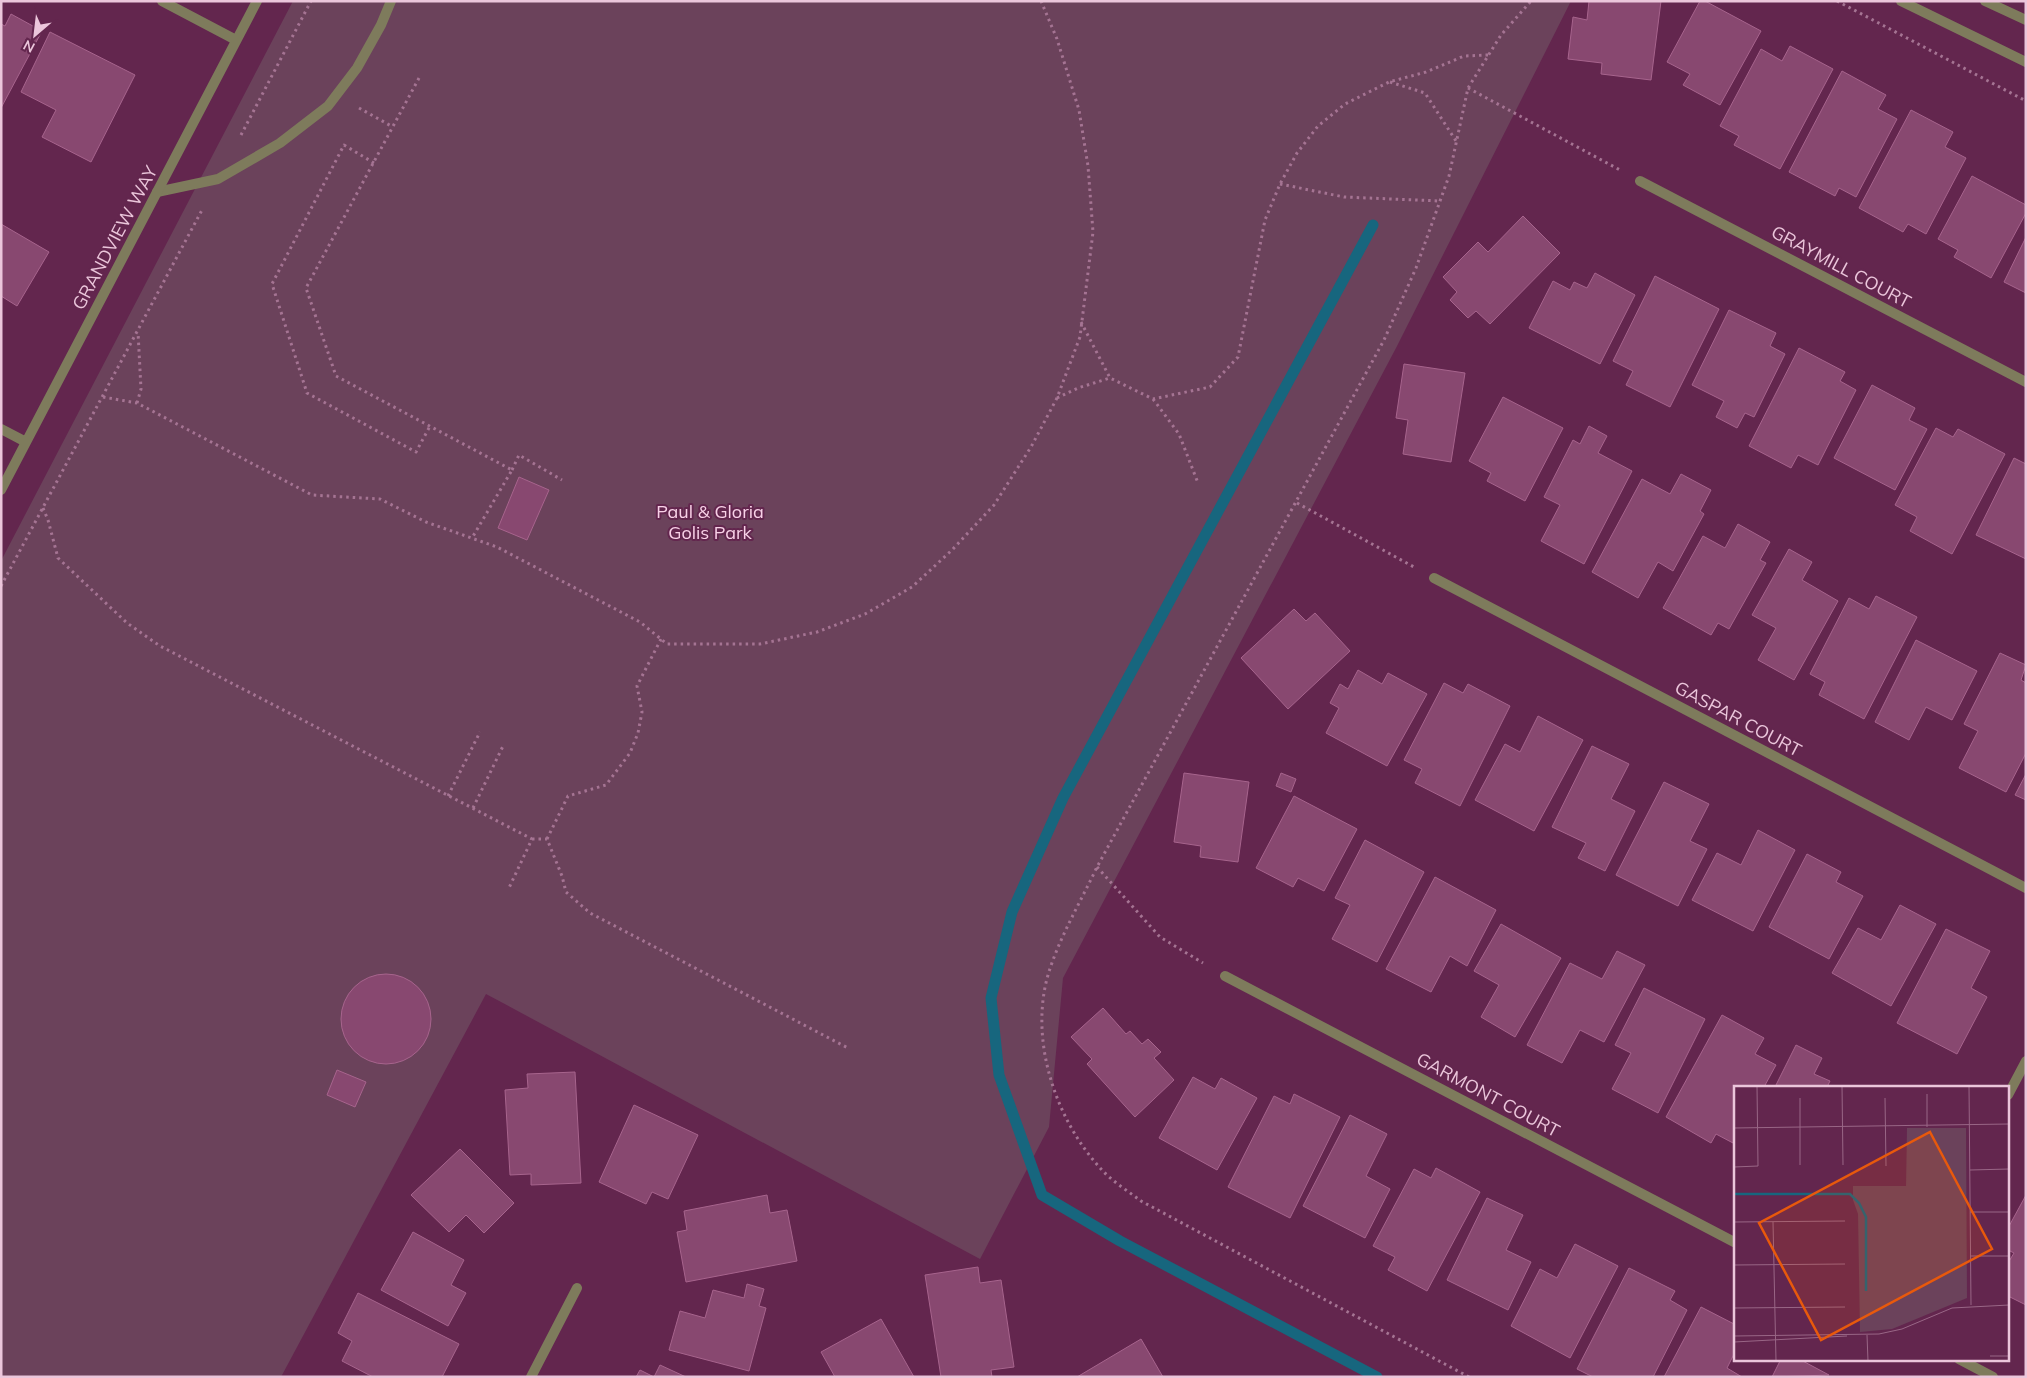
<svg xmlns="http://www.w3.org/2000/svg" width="2027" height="1378" viewBox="0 0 2027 1378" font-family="Mulish,sans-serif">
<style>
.green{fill:#6b425b}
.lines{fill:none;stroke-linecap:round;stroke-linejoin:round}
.stream{stroke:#17667e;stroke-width:11}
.building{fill:#884870;stroke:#a7648d}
.path{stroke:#a57493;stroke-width:3;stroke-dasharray:2.5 4;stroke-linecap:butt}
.service{stroke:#7e7b5c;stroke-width:10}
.minor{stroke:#7e7b5c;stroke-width:10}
.tertiary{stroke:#7e7b5c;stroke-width:10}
.labels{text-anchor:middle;stroke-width:4;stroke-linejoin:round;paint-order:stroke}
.street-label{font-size:18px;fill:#ebc6db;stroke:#63264e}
.park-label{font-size:18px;fill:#f8d1e7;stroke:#63264e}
.inset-river{fill:none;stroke:#17667e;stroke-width:2.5}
.inset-road{fill:none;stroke:#996686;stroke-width:1}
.view{fill:#e8590c;fill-opacity:0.15;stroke:#e8590c;stroke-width:2.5}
.inset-edge{fill:none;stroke:#ebc6db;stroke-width:2.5}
</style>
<rect width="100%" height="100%" fill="#63264e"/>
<path class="green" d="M293 1H1571L1396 348 1063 978 1049 1127 980 1259 486 994 281 1377H1V561Z"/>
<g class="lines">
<path class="stream" d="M1373 225 1063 798 1012 912 991 998 999 1075 1042 1195 1120 1241 1377 1377"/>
</g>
<path class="building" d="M1589 1H1661L1651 80 1601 74 1602 63 1568 59 1573 17 1587 20Z
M1700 1H1705L1761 31 1720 105 1683 85 1690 74 1667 62Z
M11 14 42 31 1 108V24L5 26Z
M50 32 135 75 91 162 42 137 56 110 21 92Z
M1790 46 1833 69 1780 169 1734 145 1739 136 1720 126 1761 49 1782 61Z
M1842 71 1886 95 1878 109 1897 119 1856 197 1839 188 1835 196 1789 172Z
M1911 110 1953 132 1945 147 1966 158 1926 234 1908 224 1903 232 1859 208Z
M1972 176 2026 205V213L1991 278 1954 257 1958 250 1938 239Z
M1523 216 1560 253 1490 324 1476 311 1468 318 1450 300 1457 292 1443 277 1478 242 1488 252Z
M1 224 49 252 17 306 1 296Z
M2026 237V293L2004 282Z
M1595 273 1635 295 1600 364 1529 328 1553 281 1570 290 1574 282 1587 288Z
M1655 276 1719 309 1670 407 1626 385 1633 371 1613 361Z
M1729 310 1776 333 1770 346 1785 354 1754 417 1745 413 1737 428 1716 417 1724 401 1692 385Z
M1799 348 1845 372 1840 381 1856 390 1818 465 1798 455 1791 468 1749 446Z
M1404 364 1465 373 1451 462 1403 454 1408 420 1396 418Z
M1872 385 1915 408 1909 420 1927 429 1895 490 1834 458Z
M1503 397 1563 428 1525 501 1487 481 1491 473 1469 461Z
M1589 426 1607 436 1598 453 1632 471 1584 564 1541 541 1560 505 1544 497 1573 440 1580 444Z
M1936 428 1953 437 1958 429 2005 454 1952 554 1910 531 1917 517 1895 505Z
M2014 458 2026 464V559L1976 535Z
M1681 474 1711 490 1700 511 1704 514 1673 571 1658 562 1638 598 1592 572 1642 479 1670 494Z
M519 477 549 490 527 540 498 528Z
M1738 524 1770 542 1760 560 1766 563 1729 629 1718 623 1711 635 1663 608 1703 536 1725 548Z
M1789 549 1812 562 1802 580 1838 601 1794 680 1758 660 1776 628 1752 615Z
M1876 596 1917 617 1864 719 1819 695 1825 682 1810 674 1849 598 1869 609Z
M1294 609 1306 621 1315 613 1350 651 1288 709 1241 658Z
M1916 640 1977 671 1952 720 1926 707 1909 740 1875 722Z
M2000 653 2026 665 2021 680 2026 683V753L2006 792 1959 768 1978 731 1964 724Z
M1358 670 1382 684 1388 673 1427 694 1387 766 1326 733 1339 708 1330 703 1340 684 1348 689Z
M1444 683 1463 693 1468 684 1510 706 1460 806 1415 783 1422 769 1404 760Z
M1538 716 1583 740 1534 831 1475 800 1505 744 1520 752Z
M1592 746 1629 764 1611 799 1635 811 1605 871 1578 858 1586 843 1552 827Z
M1184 773 1249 782 1238 862 1200 857 1201 846 1174 842Z
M1281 773 1296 779 1291 792 1276 786Z
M2026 774V800L2015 795Z
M1664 782 1709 804 1690 841 1707 849 1678 906 1616 875Z
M1294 796 1357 829 1324 891 1298 878 1293 887 1256 868Z
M1758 830 1795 850 1753 931 1692 900 1717 853 1741 865Z
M1365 840 1424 872 1377 962 1332 939 1350 905 1335 898Z
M1807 854 1841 872 1836 882 1863 896 1829 959 1769 927Z
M1435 877 1496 910 1467 966 1450 956 1431 992 1386 969Z
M1900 905 1936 924 1891 1006 1832 973 1858 928 1881 940Z
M1501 924 1561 958 1515 1037 1481 1017 1499 985 1474 971Z
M1946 929 1990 951 1971 988 1987 997 1957 1054 1897 1023Z
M1617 951 1645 965 1604 1042 1580 1030 1562 1063 1527 1045 1570 963 1602 979Z
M341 1019a45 45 0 1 1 90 0a45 45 0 1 1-90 0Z
M1644 988 1705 1019 1658 1113 1612 1089 1631 1053 1615 1045Z
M1103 1008 1126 1034 1130 1031 1142 1044 1148 1039 1161 1052 1154 1058 1174 1080 1135 1117 1087 1064 1092 1059 1071 1037Z
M1722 1015 1764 1038 1755 1054 1776 1065 1764 1087H1736V1138L1733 1143 1716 1134 1711 1143 1666 1117Z
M1796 1045 1822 1058 1814 1074 1830 1081 1827 1087H1775Z
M337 1070 366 1082 355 1107 327 1095Z
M575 1072 581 1183 531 1185V1174L510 1175 505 1090 528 1088 527 1074Z
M1193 1077 1215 1089 1221 1078 1257 1098 1217 1170 1159 1138Z
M1294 1094 1340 1117 1290 1218 1228 1187 1274 1096 1290 1104Z
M634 1105 698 1135 668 1199 652 1192 646 1204 599 1182Z
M1350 1115 1387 1134 1366 1176 1390 1189 1365 1238 1303 1206Z
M460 1149 514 1203 484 1233 466 1215 449 1232 411 1195Z
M1436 1168 1480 1192 1427 1291 1388 1270 1395 1257 1373 1246 1414 1169 1431 1178Z
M767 1195 770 1213 787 1210 797 1261 686 1282 677 1232 687 1230 684 1211Z
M2026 1195V1305L2008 1296V1263L2014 1253 2008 1250V1228Z
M1487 1198 1523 1215 1506 1250 1531 1262 1508 1310 1447 1280Z
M413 1232 464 1260 451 1285 466 1293 448 1326 381 1290Z
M1575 1244 1618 1266 1570 1358 1511 1326 1540 1269 1557 1278Z
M978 1267 980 1283 1001 1280 1014 1367 991 1370 992 1377H941L925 1275Z
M1629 1268 1675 1291 1670 1300 1687 1310 1653 1377H1593L1577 1369Z
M747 1284 764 1289 759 1306 766 1308 749 1371 669 1350 680 1311 705 1318 713 1290 744 1298Z
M358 1293 459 1344 442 1377H373L342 1361 352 1341 338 1333Z
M1701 1307 1736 1325V1350L1727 1368 1742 1377H1664Z
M881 1319 914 1377H835L821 1352Z
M1141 1339 1163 1377H1077Z
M1781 1359H1799L1829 1375 1772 1377Z
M660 1365 686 1377H654Z
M640 1370 654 1377H636Z"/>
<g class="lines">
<path class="path" d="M1837 1 2026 101
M419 78 306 288 336 376 512 470 472 538
M1390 82 1425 93 1456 141
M1468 88 1620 170
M359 108 393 127
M241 135 311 1
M374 163 344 145 272 284 307 393 416 452 430 426
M1280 184 1344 197 1440 201
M1081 322 1110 378 1153 399 1210 387 1238 357 1265 220 1280 184 1297 153 1318 126 1345 104 1389 82 1426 72 1464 56 1488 55
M103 397 137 403 312 495 380 499 426 522 497 547 640 622 667 644H760L817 632 865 614 912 587 952 550 994 505 1031 447 1057 398 1080 337 1093 232 1088 166 1079 110 1057 39 1041 1
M1057 398 1078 388 1110 378
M1153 399 1179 434 1198 483
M137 403 141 389 138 332
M512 470 519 455 562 480
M1297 503 1414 567
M43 508 48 520 58 558 127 623 160 646 532 839 508 890
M1 586 202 210
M448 796 480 732
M473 808 504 744
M532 839H547L562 876 566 892 590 913 848 1048
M547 839 568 796 606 785 630 753 638 733 642 712 637 686 661 639
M1097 867 1160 937 1203 963
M1469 1377 1141 1201C1128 1191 1113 1182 1102 1170 1056 1121 1029 1041 1048 975 1059 938 1080 903 1097 867L1384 340 1416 268 1449 176 1468 88 1501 35 1531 1"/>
<path class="service" d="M157 192 218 179 280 143 328 106 357 68 381 25 391 1"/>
<path class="minor" d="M162 1 236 40
M1640 181 2026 382
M1 429 26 442
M1 490 257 1
M1434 578 2026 888
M1225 976 1736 1243
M2008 1095 2026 1061
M1959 1359 1993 1377
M531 1377 577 1288"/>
<path class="tertiary" d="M1901 1 2026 62
M1985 1 2026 20"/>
</g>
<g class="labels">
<g class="street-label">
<text transform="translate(115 238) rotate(-62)" y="6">GRANDVIEW WAY</text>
<text transform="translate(1841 267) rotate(28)" y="6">GRAYMILL COURT</text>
<text transform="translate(1738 719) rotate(28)" y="6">GASPAR COURT</text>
<text transform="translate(1488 1095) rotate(28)" y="6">GARMONT COURT</text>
</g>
<g class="park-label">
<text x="710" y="518">Paul &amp; Gloria<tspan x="710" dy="21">Golis Park</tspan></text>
</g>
</g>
<g transform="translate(1734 1086)">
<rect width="275" height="275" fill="#63264e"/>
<path d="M173 42H232L233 212 158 243 126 246 124 128 119 114V100H172Z" fill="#6b425b"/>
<path class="inset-river" d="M0 108H116L125 117 132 131V205"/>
<path class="inset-road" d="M108 0 109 79M235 0 237 219M66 12V79M151 12 152 80M193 41V8M0 42 275 38M0 81 24 80 23 0M236 84 275 83M236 126H275M0 136 111 135M39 136 42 275M236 170H275M0 179 111 178M0 222 111 221M133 249 134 275M0 250 145 248 168 243 218 222 275 219M0 256 113 250M256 270H275"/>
<path class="view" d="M196 46 258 163 87 254 25 137Z"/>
<rect width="275" height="275" class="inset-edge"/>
</g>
<rect width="2027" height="1378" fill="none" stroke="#ebc6db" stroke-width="5"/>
<g transform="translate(35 35) rotate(208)" stroke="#63264e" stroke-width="4" paint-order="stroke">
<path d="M0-4L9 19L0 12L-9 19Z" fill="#ebc6db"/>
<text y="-8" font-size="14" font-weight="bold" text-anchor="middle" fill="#ebc6db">N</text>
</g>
</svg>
